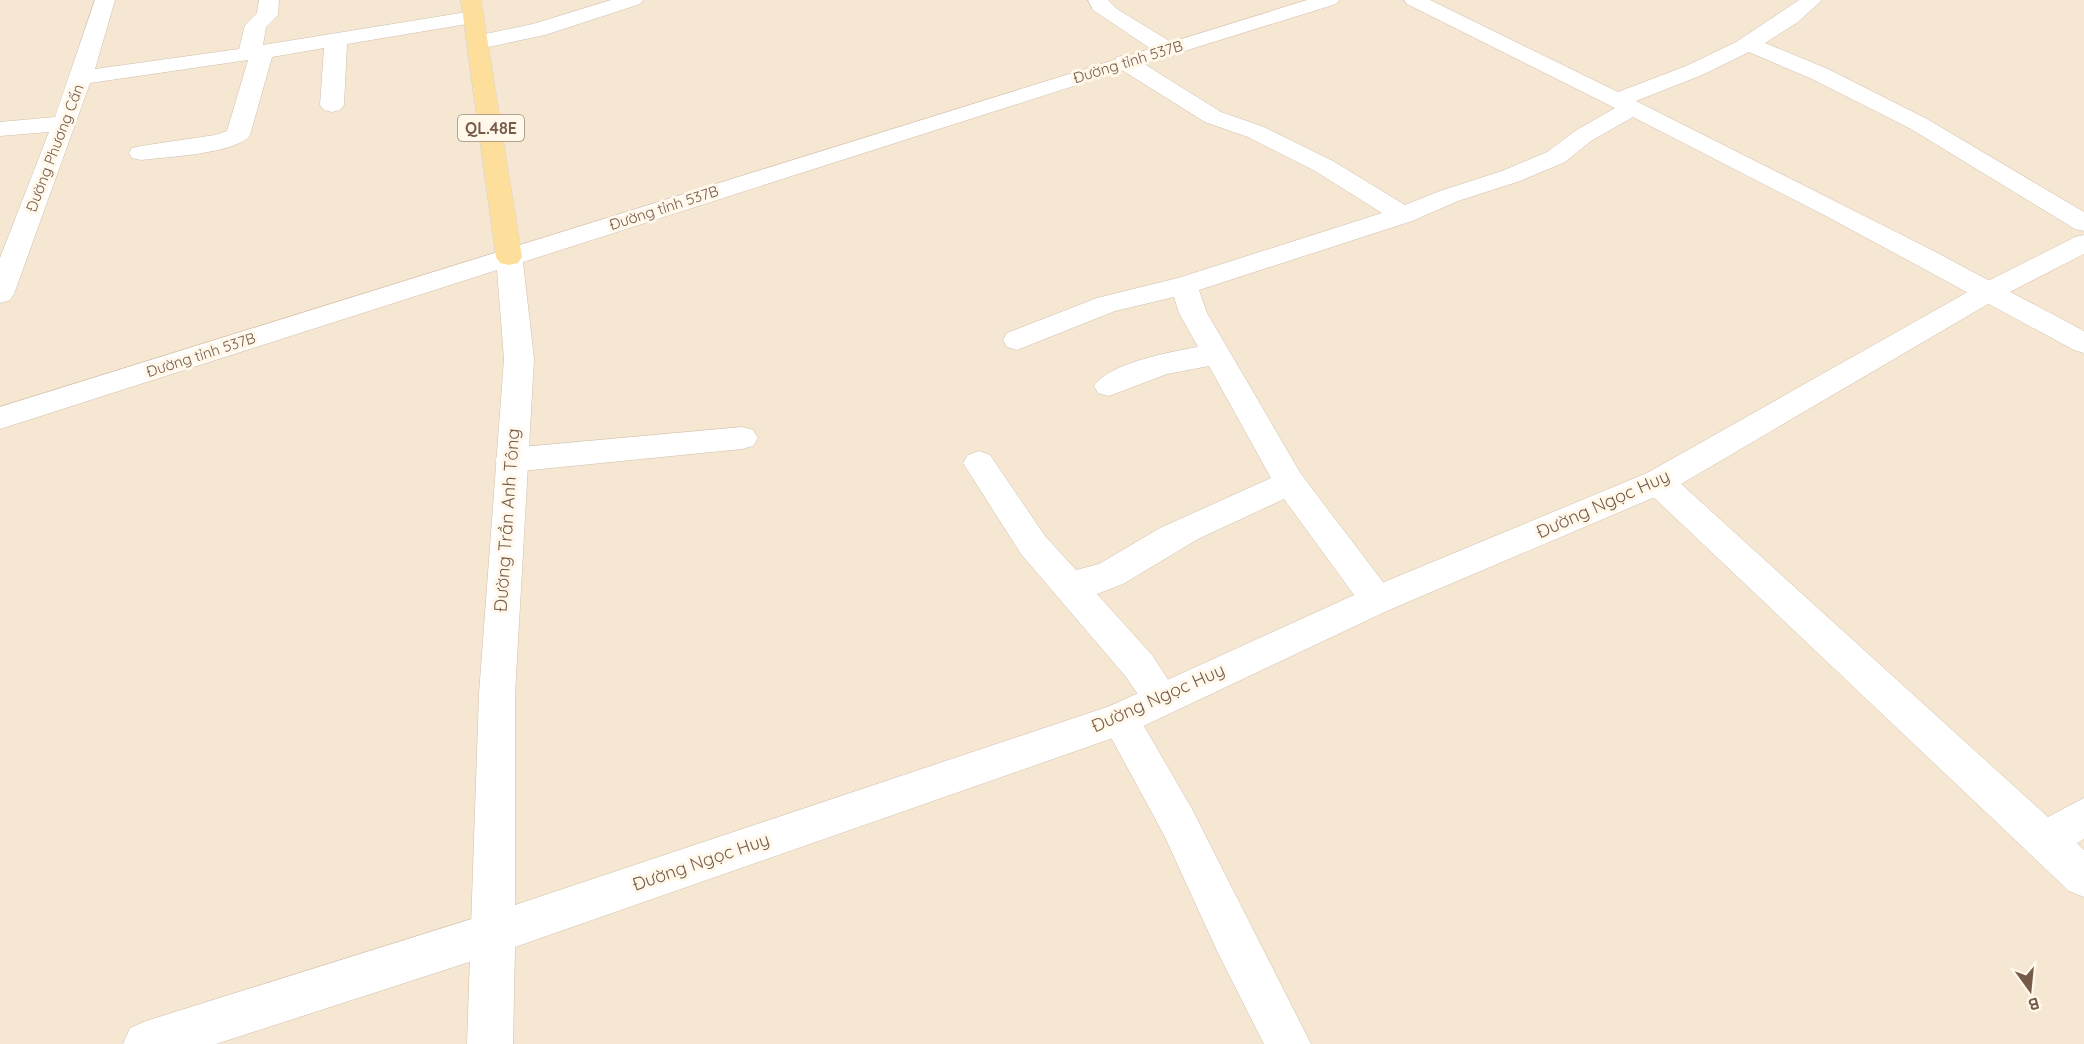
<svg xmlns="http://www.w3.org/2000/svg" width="2084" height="1044" viewBox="0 0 2084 1044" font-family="Quicksand,sans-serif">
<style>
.residential{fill:#f5e7d2}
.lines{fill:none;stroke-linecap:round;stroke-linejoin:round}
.street-casing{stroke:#d1bfad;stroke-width:1}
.secondary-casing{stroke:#d4bfaa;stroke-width:1}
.primary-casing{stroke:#dbd4d0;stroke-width:1}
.street{fill:#fff;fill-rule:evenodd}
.secondary{fill:#fff;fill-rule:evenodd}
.primary{fill:#fdde9b;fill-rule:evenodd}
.labels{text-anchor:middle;stroke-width:6;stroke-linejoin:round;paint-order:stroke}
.far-street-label{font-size:15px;fill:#765b49;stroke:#fff8eb}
.shield{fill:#fff8eb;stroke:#9f8a7a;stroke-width:1.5}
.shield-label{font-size:16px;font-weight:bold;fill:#765b49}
.street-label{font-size:18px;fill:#765b49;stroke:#fff8eb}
</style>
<rect width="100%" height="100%" fill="#fdf5e4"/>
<path class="residential" d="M0 0H2084V1044H0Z"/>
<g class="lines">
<defs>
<path id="street" d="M95 0H115L95 69 239 49 245 25 257 13 259 0H279L278 15 266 27 263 45 473 11 481 12 484 17 481 22 473 23 347 44 344 105 340 110 332 112 324 110 320 105 324 48 272 57 250 135C237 154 164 157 141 160L132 158 129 153 132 148 141 146 215 135 227 131 248 60 90 83 14 294 10 300 0 303V258L49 132 0 136V122L55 117Z
M611 0H643L640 4 545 35 479 49 471 47 468 42 471 37 533 24Z
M1088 0H1108L1117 9 1176 45 1179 50 1176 55 1168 57 1160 55 1093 10Z
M1404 0H1430L1618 92 1686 66 1736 42 1799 0H1822L1798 22 1765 43 1828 69 1927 119 2084 212V231L2075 229 1911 129 1812 79 1749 52 1702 75 1636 101 1928 248 2084 331V353L2074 350 1826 216 1633 117 1591 141 1565 162 1520 181 1458 201 1412 221 1199 290 1207 313 1301 474 1389 590 1394 600 1389 610 1377 614 1365 610 1284 499 1198 539 1123 584 1097 594 1152 655 1180 698 1174 709 1161 714 1148 709 1126 677 1021 554 963 463 968 455 979 451 990 455 1045 536 1076 570 1099 564 1160 528 1271 478 1209 366 1167 374 1109 396 1098 393 1094 386C1107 364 1173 351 1198 347L1179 313 1174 297 1115 311 1017 350 1007 347 1003 340 1007 333 1097 298 1178 278 1382 213 1315 171 1248 137 1205 122 1117 67 1114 62 1117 57 1125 55 1133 57 1221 112 1264 127 1333 161 1405 205 1440 191 1502 171 1547 152 1575 131 1615 108 1407 4Z
M742 427 753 430 758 438 753 446 742 449 511 472 500 468 495 460 500 452 511 448Z
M1658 470 1669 473 2048 817 2084 798V839L2077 843 2084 850V897L2069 891 1647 491 1642 482 1647 473Z
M1120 702 1133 707 1192 809 1311 1044H1264L1218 953 1164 835 1101 719 1107 707Z
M494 912 509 918 515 933 509 948 494 954 216 1044H123L130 1028 146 1021Z"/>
<path id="secondary" d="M1307 0H1339L1336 4 1133 67 523 262 534 359 515 694V905L1110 706 1365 590 1647 473 1980 285 2075 237 2084 235V254L2000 297 1669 491 1389 610 1133 731 515 947 513 1044H467L479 694 504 359 497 270 0 429V407Z"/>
<path id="primary" d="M461 0H481L522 257 518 263 509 265 500 263 496 257Z"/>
</defs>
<use href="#street" class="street-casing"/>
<use href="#secondary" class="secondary-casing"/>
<use href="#primary" class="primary-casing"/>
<use href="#street" class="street"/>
<use href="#secondary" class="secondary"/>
<use href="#primary" class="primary"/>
</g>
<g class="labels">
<g class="far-street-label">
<text transform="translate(1128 62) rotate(-17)" y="5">Đường tỉnh 537B</text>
<text transform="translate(55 148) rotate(-69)" y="5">Đường Phương Cấn</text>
<text transform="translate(664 208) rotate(-18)" y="5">Đường tỉnh 537B</text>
<text transform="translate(201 355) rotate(-18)" y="5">Đường tỉnh 537B</text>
</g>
<rect class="shield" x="458" y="115" width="66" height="26" rx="4.5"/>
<g class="shield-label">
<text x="491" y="134">QL.48E</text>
</g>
<g class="street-label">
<text transform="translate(1603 504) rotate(-24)" y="6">Đường Ngọc Huy</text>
<text transform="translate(507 520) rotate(-86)" y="6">Đường Trần Anh Tông</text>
<text transform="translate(1158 698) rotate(-24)" y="6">Đường Ngọc Huy</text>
<text transform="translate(701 862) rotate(-19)" y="6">Đường Ngọc Huy</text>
</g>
</g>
<g transform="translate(2030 990) rotate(165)" stroke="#fff8eb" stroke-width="4.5" paint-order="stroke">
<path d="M0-4.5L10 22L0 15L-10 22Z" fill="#765b49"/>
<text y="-9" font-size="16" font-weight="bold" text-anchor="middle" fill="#765b49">B</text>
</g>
</svg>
